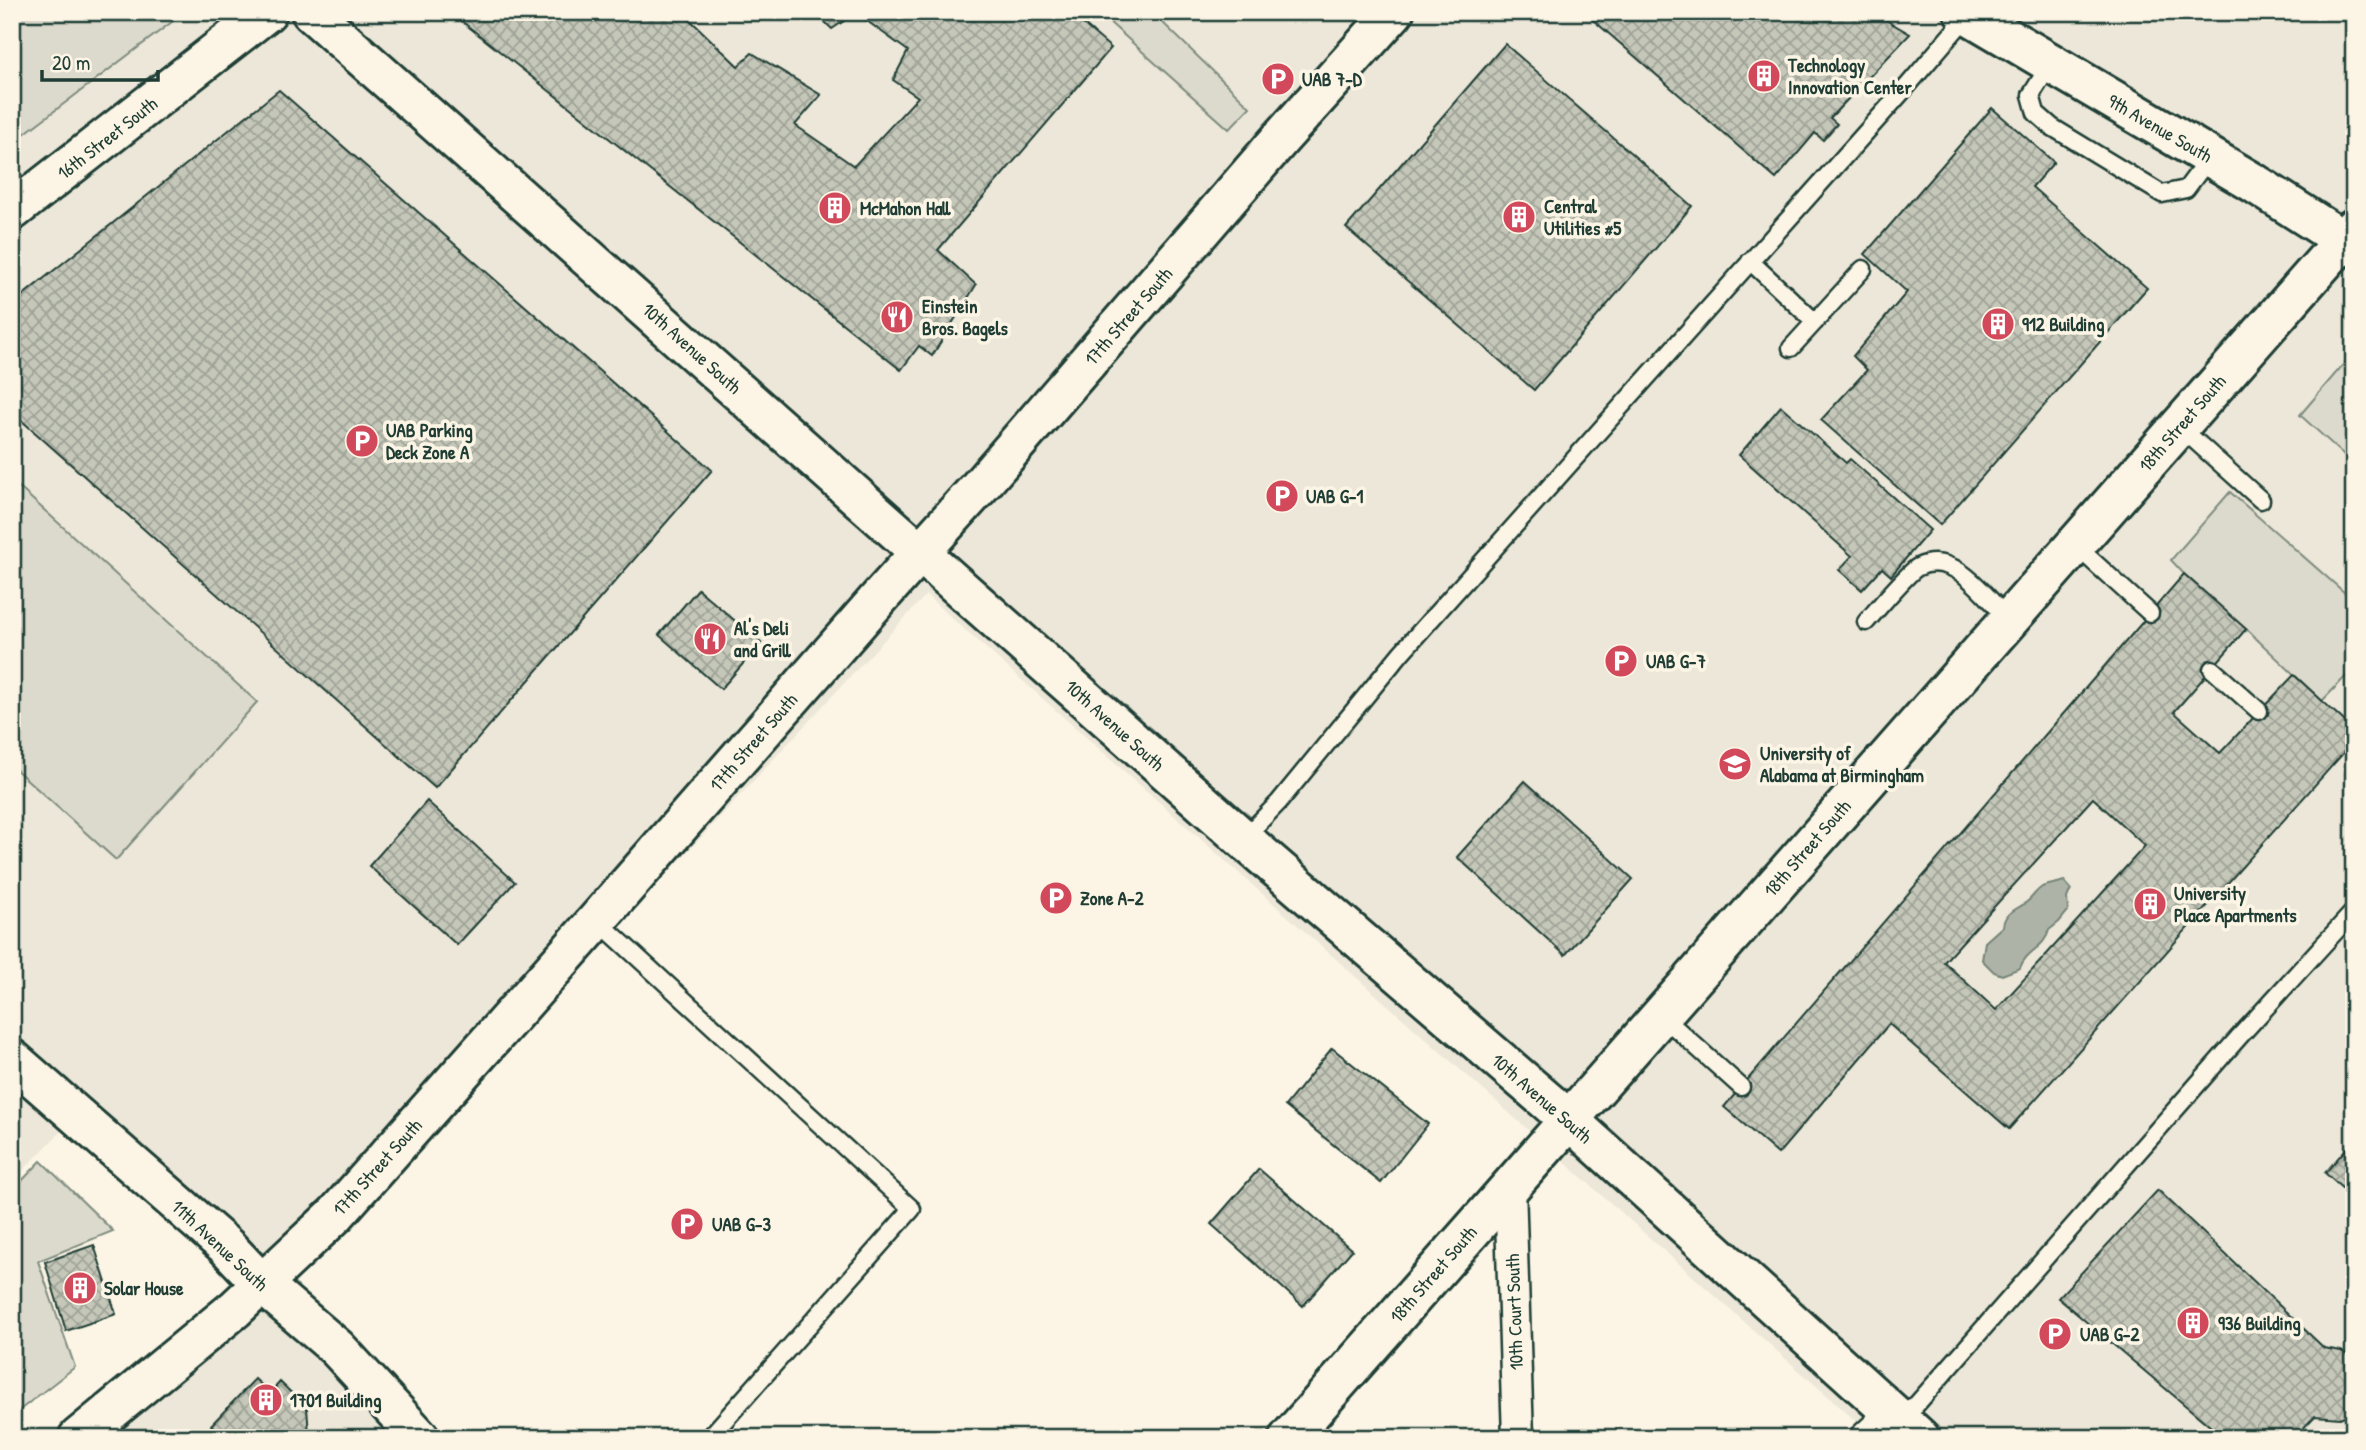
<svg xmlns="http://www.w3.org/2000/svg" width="2366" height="1450" viewBox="0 0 2366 1450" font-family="'Patrick Hand',sans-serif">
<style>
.built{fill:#ece7d8}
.green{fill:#dcdacc;stroke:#7e8c80;stroke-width:2}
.water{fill:#aeb3a7;stroke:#758479;stroke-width:2}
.building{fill:url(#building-cross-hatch);stroke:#1f3d34;stroke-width:2;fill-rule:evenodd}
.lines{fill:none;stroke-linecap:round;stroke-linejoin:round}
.service-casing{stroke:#1f3d34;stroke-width:21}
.minor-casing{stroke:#1f3d34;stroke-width:35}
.tertiary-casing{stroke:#1f3d34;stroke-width:44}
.service{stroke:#fcf5e5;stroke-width:16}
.minor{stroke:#fcf5e5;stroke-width:30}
.tertiary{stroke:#fcf5e5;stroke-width:38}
.labels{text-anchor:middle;stroke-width:7;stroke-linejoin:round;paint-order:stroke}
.poi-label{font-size:19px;font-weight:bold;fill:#1f3d34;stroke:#fcf5e5;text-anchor:start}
.street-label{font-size:19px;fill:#1f3d34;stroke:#fcf5e5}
</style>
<defs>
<pattern id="building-cross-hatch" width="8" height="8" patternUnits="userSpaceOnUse" patternTransform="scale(1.75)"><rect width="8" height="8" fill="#c5c7b9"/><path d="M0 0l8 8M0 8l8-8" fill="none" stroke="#9fa397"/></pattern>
</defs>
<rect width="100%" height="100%" fill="#fcf5e5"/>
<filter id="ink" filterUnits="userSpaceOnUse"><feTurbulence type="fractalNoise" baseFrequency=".0143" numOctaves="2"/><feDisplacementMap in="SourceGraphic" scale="14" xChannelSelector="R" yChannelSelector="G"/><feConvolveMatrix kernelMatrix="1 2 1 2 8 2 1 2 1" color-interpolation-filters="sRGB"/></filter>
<g filter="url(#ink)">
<path class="built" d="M12 12H2354V1438H1875L926 595 611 934 336 1214 262 1283 435 1438H78L247 1296 66 1126 12 1182Z"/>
<path class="green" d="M12 12H185L12 143Z
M1098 12H1163L1160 20 1250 107 1229 129Z
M2354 352V464L2300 415Z
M12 481 257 702 116 860 12 766Z
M2230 492 2354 601V668L2322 701 2246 629 2184 574 2171 560Z
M41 1161 113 1231 38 1261 75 1367 12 1416V1191Z"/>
<path class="water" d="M2064 881 2071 889 2067 898 2068 911 2059 922 2049 930C2045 948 2026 950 2020 968L2002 975 1994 972 1982 960 1985 942 2003 926C2005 909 2020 910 2030 899 2035 894 2036 891 2042 887 2049 884 2056 884 2064 881Z"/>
<path class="building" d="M450 12H682L738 66 752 53 821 95 795 125 854 166 918 97 893 80 908 51 856 13 832 29 814 12H1069L1111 48 938 250 976 285 932 356 919 346 901 370Z
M1584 12H1872L1910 34 1830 118 1837 124 1823 140 1815 133 1776 179Z
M1505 44 1692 206 1534 390 1346 228Z
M279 90 712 470 435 788 12 412V304Z
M1992 108 2054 162 2032 187 2147 288 1940 525 1821 420 1867 370 1853 356 1907 292 1865 254Z
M1781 406 1846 463 1850 459 1930 530 1891 576 1882 568 1862 590 1839 570 1852 556 1739 455Z
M2184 574 2246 629 2174 712 2220 753 2294 675 2354 730V741L2009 1129 1889 1024 1778 1154 1724 1107ZM2093 798 2145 846 1996 1010 1944 962Z
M698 589 761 643 721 689 659 635Z
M1525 781 1633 879 1565 955 1457 857Z
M427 801 515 882 457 945 369 866Z
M1332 1048 1428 1124 1381 1183 1285 1106Z
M2354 1140V1199L2325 1173Z
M1259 1169 1352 1250 1303 1306 1211 1224Z
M2158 1190 2324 1348 2341 1351 2354 1358 2353 1412 2340 1418 2315 1416 2294 1438H2224L2058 1298Z
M94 1245 116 1314 66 1331 45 1262Z
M255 1379 270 1393 280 1382 307 1408 309 1434 313 1438H225L211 1425Z"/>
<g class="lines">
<defs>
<path id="service" d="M2051 63 2031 95 2036 113 2052 127 2162 194 2186 189 2210 157
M1750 261 1815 322
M1791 348 1863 269
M2180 427 2261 500
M2075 545 2150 613
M1866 622C1876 611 1908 572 1918 567 1954 549 1986 597 2009 620
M2212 669 2259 711
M1243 839 1279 802 1401 653 1909 84 1968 15
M597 920 912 1209 709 1438
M1661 1015 1741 1087
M1855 1438 1880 1415 1903 1411 1916 1405 2239 1037 2354 911"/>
<path id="minor" d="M1510 1186 1518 1438"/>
<path id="tertiary" d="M311 12 1243 839 1569 1120 1920 1438
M1964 12 2254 183 2354 247
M12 211 267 12
M12 1059 226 1246 262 1284 337 1348 420 1438
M78 1438 235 1309 336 1214 597 920 880 597 981 485 1281 138 1394 12
M1289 1438 2354 228"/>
</defs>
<use href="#service" class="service-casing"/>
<use href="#minor" class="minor-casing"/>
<use href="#tertiary" class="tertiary-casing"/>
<use href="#service" class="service"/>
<use href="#minor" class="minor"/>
<use href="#tertiary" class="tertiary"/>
</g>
</g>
<defs>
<symbol id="building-disc" viewBox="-11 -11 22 22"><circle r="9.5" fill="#d1495b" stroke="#fcf5e5"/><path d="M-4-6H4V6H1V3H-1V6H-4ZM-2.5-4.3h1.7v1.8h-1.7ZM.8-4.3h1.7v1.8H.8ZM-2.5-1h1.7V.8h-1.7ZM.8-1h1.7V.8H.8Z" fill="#fff"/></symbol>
<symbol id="parking-disc" viewBox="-11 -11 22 22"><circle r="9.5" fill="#d1495b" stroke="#fcf5e5"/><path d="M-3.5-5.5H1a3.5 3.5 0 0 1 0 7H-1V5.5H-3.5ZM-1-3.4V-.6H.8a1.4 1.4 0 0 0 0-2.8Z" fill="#fff"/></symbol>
<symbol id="restaurant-disc" viewBox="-11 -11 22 22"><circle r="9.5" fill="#d1495b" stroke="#fcf5e5"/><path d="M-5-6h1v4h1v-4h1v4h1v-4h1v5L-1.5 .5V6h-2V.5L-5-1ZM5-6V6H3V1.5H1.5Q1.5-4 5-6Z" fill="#fff"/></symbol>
<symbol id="university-disc" viewBox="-11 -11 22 22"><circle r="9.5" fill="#d1495b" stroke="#fcf5e5"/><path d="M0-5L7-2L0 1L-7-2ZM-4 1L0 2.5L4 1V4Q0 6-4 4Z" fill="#fff"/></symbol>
</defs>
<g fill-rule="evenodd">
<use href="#building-disc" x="1745" y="57" width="38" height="38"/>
<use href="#parking-disc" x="1259" y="60" width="38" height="38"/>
<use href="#building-disc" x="816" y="189" width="38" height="38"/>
<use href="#building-disc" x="1500" y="198" width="38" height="38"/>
<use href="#restaurant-disc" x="878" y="298" width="38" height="38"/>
<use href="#building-disc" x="1979" y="305" width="38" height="38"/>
<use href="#parking-disc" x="343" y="422" width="38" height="38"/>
<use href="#parking-disc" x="1263" y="477" width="38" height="38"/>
<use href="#restaurant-disc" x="691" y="620" width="38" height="38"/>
<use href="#parking-disc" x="1602" y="642" width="38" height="38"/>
<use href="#university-disc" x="1716" y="745" width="38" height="38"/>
<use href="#parking-disc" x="1037" y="879" width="38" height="38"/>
<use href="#building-disc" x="2131" y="885" width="38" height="38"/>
<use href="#parking-disc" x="668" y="1205" width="38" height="38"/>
<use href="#building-disc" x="61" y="1269" width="38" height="38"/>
<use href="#building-disc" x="2174" y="1304" width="38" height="38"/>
<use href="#parking-disc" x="2036" y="1315" width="38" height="38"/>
<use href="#building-disc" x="247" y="1381" width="38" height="38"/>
</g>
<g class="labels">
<g class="poi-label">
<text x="1788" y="72">Technology<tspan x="1788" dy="22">Innovation Center</tspan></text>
<text x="1302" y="86">UAB 7-D</text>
<text x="1544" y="213">Central<tspan x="1544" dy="22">Utilities #5</tspan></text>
<text x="860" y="215">McMahon Hall</text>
<text x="922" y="313">Einstein<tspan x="922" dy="22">Bros. Bagels</tspan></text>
<text x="2022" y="331">912 Building</text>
<text x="386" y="437">UAB Parking<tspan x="386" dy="22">Deck Zone A</tspan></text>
<text x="1306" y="503">UAB G-1</text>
<text x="734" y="635">Al's Deli<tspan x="734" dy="22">and Grill</tspan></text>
<text x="1646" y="668">UAB G-7</text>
<text x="1760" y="760">University of<tspan x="1760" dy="22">Alabama at Birmingham</tspan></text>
<text x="2174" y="900">University<tspan x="2174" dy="22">Place Apartments</tspan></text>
<text x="1080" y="905">Zone A-2</text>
<text x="712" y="1231">UAB G-3</text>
<text x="104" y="1295">Solar House</text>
<text x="2218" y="1330">936 Building</text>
<text x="2080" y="1341">UAB G-2</text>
<text x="290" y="1407">1701 Building</text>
</g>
<g class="street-label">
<text transform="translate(2160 128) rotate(30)" y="7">9th Avenue South</text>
<text transform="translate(107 138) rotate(-38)" y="7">16th Street South</text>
<text transform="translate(1128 316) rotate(-49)" y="7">17th Street South</text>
<text transform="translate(692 348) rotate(42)" y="7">10th Avenue South</text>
<text transform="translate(2182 423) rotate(-49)" y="7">18th Street South</text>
<text transform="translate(1115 725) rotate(42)" y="7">10th Avenue South</text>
<text transform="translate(753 742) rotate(-49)" y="7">17th Street South</text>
<text transform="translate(1807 848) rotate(-49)" y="7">18th Street South</text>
<text transform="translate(1542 1098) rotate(41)" y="7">10th Avenue South</text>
<text transform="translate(377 1167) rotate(-48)" y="7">17th Street South</text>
<text transform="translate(220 1245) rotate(43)" y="7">11th Avenue South</text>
<text transform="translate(1433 1274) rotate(-49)" y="7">18th Street South</text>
<text transform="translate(1514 1312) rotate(-92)" y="7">10th Court South</text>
</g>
</g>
<rect width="2366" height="1450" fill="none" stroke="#fcf5e5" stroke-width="42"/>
<rect x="21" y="21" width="2324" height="1408" fill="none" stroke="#1f3d34" stroke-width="2.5" filter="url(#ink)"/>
<path d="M42 70v10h116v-10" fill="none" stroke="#1f3d34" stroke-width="3.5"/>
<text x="52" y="70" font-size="21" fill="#1f3d34" stroke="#fcf5e5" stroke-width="5" paint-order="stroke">20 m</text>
</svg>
